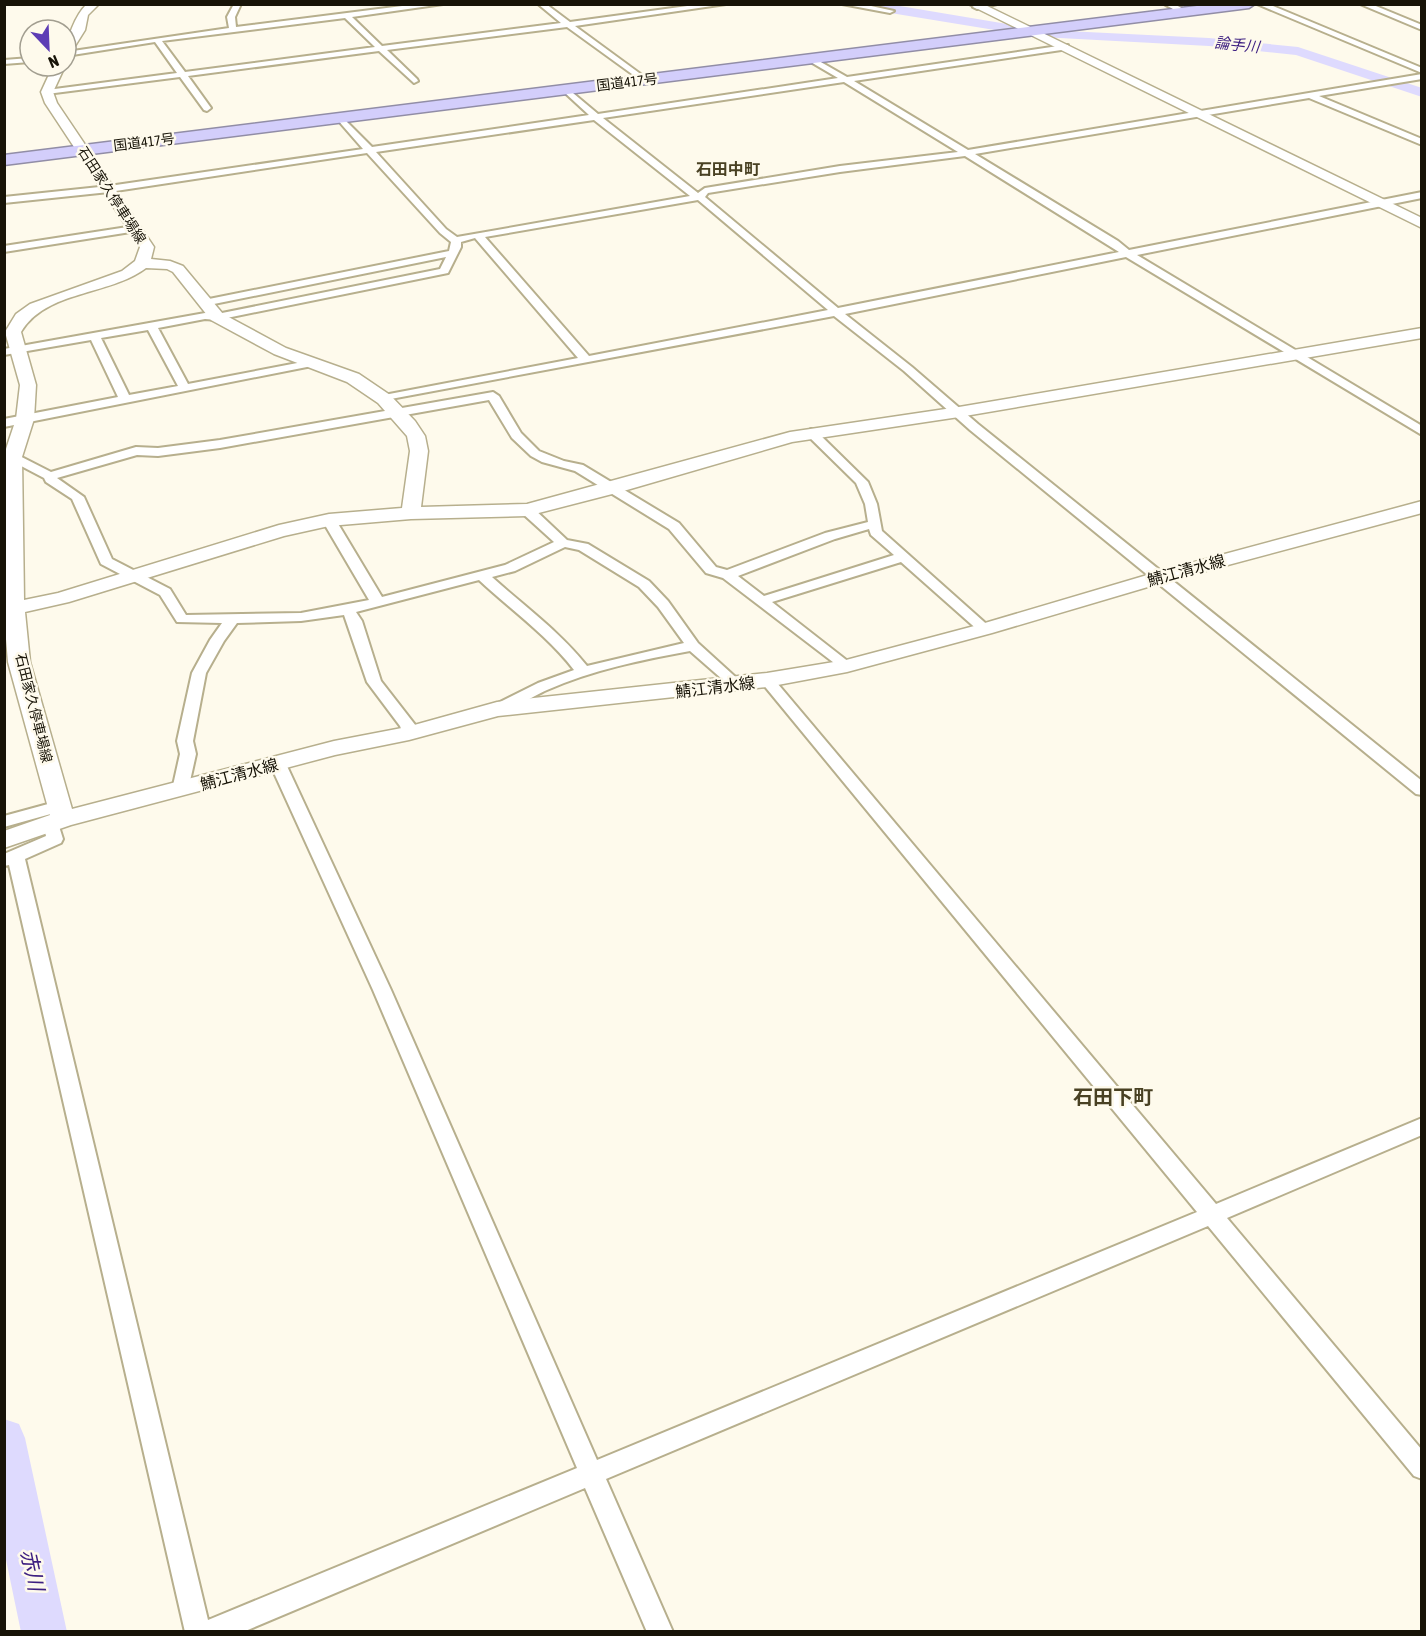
<svg xmlns="http://www.w3.org/2000/svg" width="1426" height="1636" viewBox="0 0 1426 1636" font-family="'Asap Condensed','Noto Sans JP',sans-serif">
<style>
.lines{fill:none;stroke-linecap:round;stroke-linejoin:round}
.river{fill:#dedafe;fill-rule:evenodd}
.street-casing{stroke:#b7af8d;stroke-width:4}
.secondary-casing{stroke:#b7af8d;stroke-width:3}
.highway-casing{stroke:#918da6;stroke-width:3}
.street{fill:#fff;fill-rule:evenodd}
.secondary{fill:#fff;fill-rule:evenodd}
.highway{fill:#d3cefb;fill-rule:evenodd}
.labels{text-anchor:middle;stroke-width:5;stroke-linejoin:round;paint-order:stroke}
.far-street-label{font-size:14px;fill:#171307;stroke:#fefaec}
.far-water-label{font-size:15px;font-style:italic;fill:#3d1f81;stroke:#fefaec}
.far-quarter-label{font-size:16px;font-weight:bold;fill:#494123;stroke:#fefaec}
.street-label{font-size:16px;fill:#171307;stroke:#fefaec}
.quarter-label{font-size:20px;font-weight:bold;fill:#494123;stroke:#fefaec}
.near-water-label{font-size:21px;font-style:italic;fill:#3d1f81;stroke:#fefaec}
</style>
<rect width="100%" height="100%" fill="#fefaec"/>
<g class="lines">
<path class="river" d="M854 4H888L1013 25 1020 29 1013 33 860 8Z
M1046 30 1209 38 1298 47 1422 88V97L1296 55 1209 46 1041 37 1039 34 1041 31Z
M4 1419 19 1424 25 1438 67 1632H21L4 1550Z"/>
<defs>
<path id="street" d="M234 4H241L235 17 236 27 418 4H443L352 17 382 46 561 23 538 4H546L570 22 702 4H726L575 26 646 78V82H643L567 27 387 50 417 79 418 81 414 83 379 51 188 76 211 108 207 111 204 110 180 77 47 94 43 92 47 90 177 73 155 42 66 56V52L229 28 227 17ZM345 18 375 47 185 72 162 41Z
M842 4H862L894 11 890 13Z
M979 4H997L977 9 973 7Z
M1164 4H1174L1189 12 1182 14Z
M1257 4H1268L1422 68V73Z
M1360 4H1371L1422 25V30Z
M1065 45H1068V49L854 81 968 150 1422 74V79L1319 96 1422 139V145L1309 98 975 154 1118 241 1129 250 1422 192V198L1137 255 1422 426V435L1126 257 845 314 912 367 978 424 1422 781V795L1416 794 970 430 904 371 834 316 380 401V397L384 395 578 358 475 238 461 242V247L448 273 217 320 205 319 158 328 188 384 313 360 317 361V365L4 427V419L118 397 91 340 4 355V349L205 313 217 314 440 269 446 257 204 306 199 303 204 300 449 251 451 242 440 233 367 153 109 192 4 203V197L109 186 363 149 336 118 340 115 372 147 589 115 564 92 563 90 567 88 598 114 838 78 809 61V57H812L847 77ZM844 82 958 152 840 166 705 188 698 193 603 118ZM594 120 690 196 457 237 446 229 376 152ZM965 156 1119 252 838 308 705 197 708 193 840 172ZM698 200 828 310 589 356 485 237ZM148 330 178 386 129 395 101 338Z
M30 58V62L4 64V60Z
M134 226 139 229 137 231 4 252V246Z
M493 392 499 396 521 433 539 451 564 461 583 465 679 523 716 567 727 570 825 533 868 522 865 504 856 483 805 433 811 429 815 430 868 482 877 504 882 531 992 629 985 633 980 632 901 562 772 602 854 666 847 670 842 669 723 578 706 573 669 529 575 471 542 462 531 456 512 438 489 400 220 448 158 456 137 455 57 478 84 497 112 559 170 589 186 615 301 613 369 600 322 520 324 517H334L382 597 505 565 554 542 522 513 520 510 527 506 532 507 567 540 588 544 649 581 668 601 698 643 742 683 735 687 730 686 690 651C641 660 592 670 547 690 533 696 505 715 492 712L489 709 492 706 538 683 574 670C547 635 511 610 479 580L356 612 362 621 381 681 416 726 417 733 409 738 404 736 400 726 367 682 344 615 301 621 237 623 224 641 206 673 193 741 196 754 188 790 180 795 174 794 172 790 180 754 177 741 192 673 210 640 222 623 177 622 160 595 101 564 72 499 46 482 44 478 4 457V448L51 472 136 447 158 448 220 440ZM869 529 871 535 894 555 764 596 738 576 835 539ZM565 547 579 550 639 587 658 607 684 643 587 666C558 630 525 607 492 577L515 571Z
M767 676 772 677 1216 1204 1422 1118V1135L1227 1218 1422 1450V1479L1414 1476 1208 1226 606 1479 673 1632H647L585 1488 243 1632H185L9 865 4 866V854L46 836 43 824 45 820H57L63 839 61 843 25 859 208 1620 577 1468 373 990 270 764 272 761 278 759 286 764 391 990 597 1460 1197 1212 762 683 760 680Z
M59 801 65 802 67 806 65 810 4 827V816Z"/>
<path id="secondary" d="M87 4H99L88 15 85 30 70 54 66 55C66 40 75 15 87 4Z
M968 4H983L1422 218V228Z
M53 66H65L53 92 57 103 154 247 151 259 170 261 183 266 223 314 286 348 359 374 390 395 415 421 425 436 428 451 421 507 527 504 790 432 959 407 1422 328V338L959 417 792 442 620 492 527 516 411 519 329 526 284 536 69 602 25 612 30 662 72 809 334 741 407 727 497 702 767 673 846 660 978 625 1154 573 1422 501V513L1168 581 992 633 847 672 767 687 498 716 409 740 335 755 71 825 4 848V831L50 815 8 662 4 616V455L16 419 20 385 5 332 16 314 30 304 122 271 135 261 140 247 45 103 41 92ZM146 268 167 269 173 272 211 320 274 354 347 382 378 403 407 436 410 451 402 508 329 514 279 525 58 593 24 600 22 457 34 419 36 385 21 332C46 290 109 296 146 268Z"/>
<path id="highway" d="M1213 4H1255L1249 8 4 165V155Z"/>
</defs>
<use href="#street" class="street-casing"/>
<use href="#secondary" class="secondary-casing"/>
<use href="#highway" class="highway-casing"/>
<use href="#street" class="street"/>
<use href="#secondary" class="secondary"/>
<use href="#highway" class="highway"/>
</g>
<g class="labels">
<g class="far-street-label">
<text transform="translate(627 82) rotate(-7)" y="5">国道417号</text>
<text transform="translate(144 142) rotate(-7)" y="5">国道417号</text>
<text transform="translate(112 195) rotate(57)" y="5">石田家久停車場線</text>
<text transform="translate(34 708) rotate(76)" y="5">石田家久停車場線</text>
</g>
<g class="far-water-label">
<text transform="translate(1237 45) rotate(6)" y="5">論手川</text>
</g>
<g class="far-quarter-label">
<text x="728" y="175">石田中町</text>
</g>
<g class="street-label">
<text transform="translate(1186 570) rotate(-15)" y="6">鯖江清水線</text>
<text transform="translate(715 687) rotate(-7)" y="6">鯖江清水線</text>
<text transform="translate(239 774) rotate(-15)" y="6">鯖江清水線</text>
</g>
<g class="quarter-label">
<text x="1113" y="1104">石田下町</text>
</g>
<g class="near-water-label">
<text transform="translate(32 1570) rotate(78)" y="7">赤川</text>
</g>
</g>
<rect width="1426" height="1636" fill="none" stroke="#171307" stroke-width="12"/>
<g transform="translate(48 48) rotate(157)"><circle r="28" fill="#fefaec" stroke="#a29e90" stroke-width="1.5"/>
<path d="M0-4.5L10 22L0 15L-10 22Z" fill="#5d3db5"/>
<text y="-9" font-size="16" font-weight="bold" text-anchor="middle" fill="#171307">N</text>
</g>
</svg>
